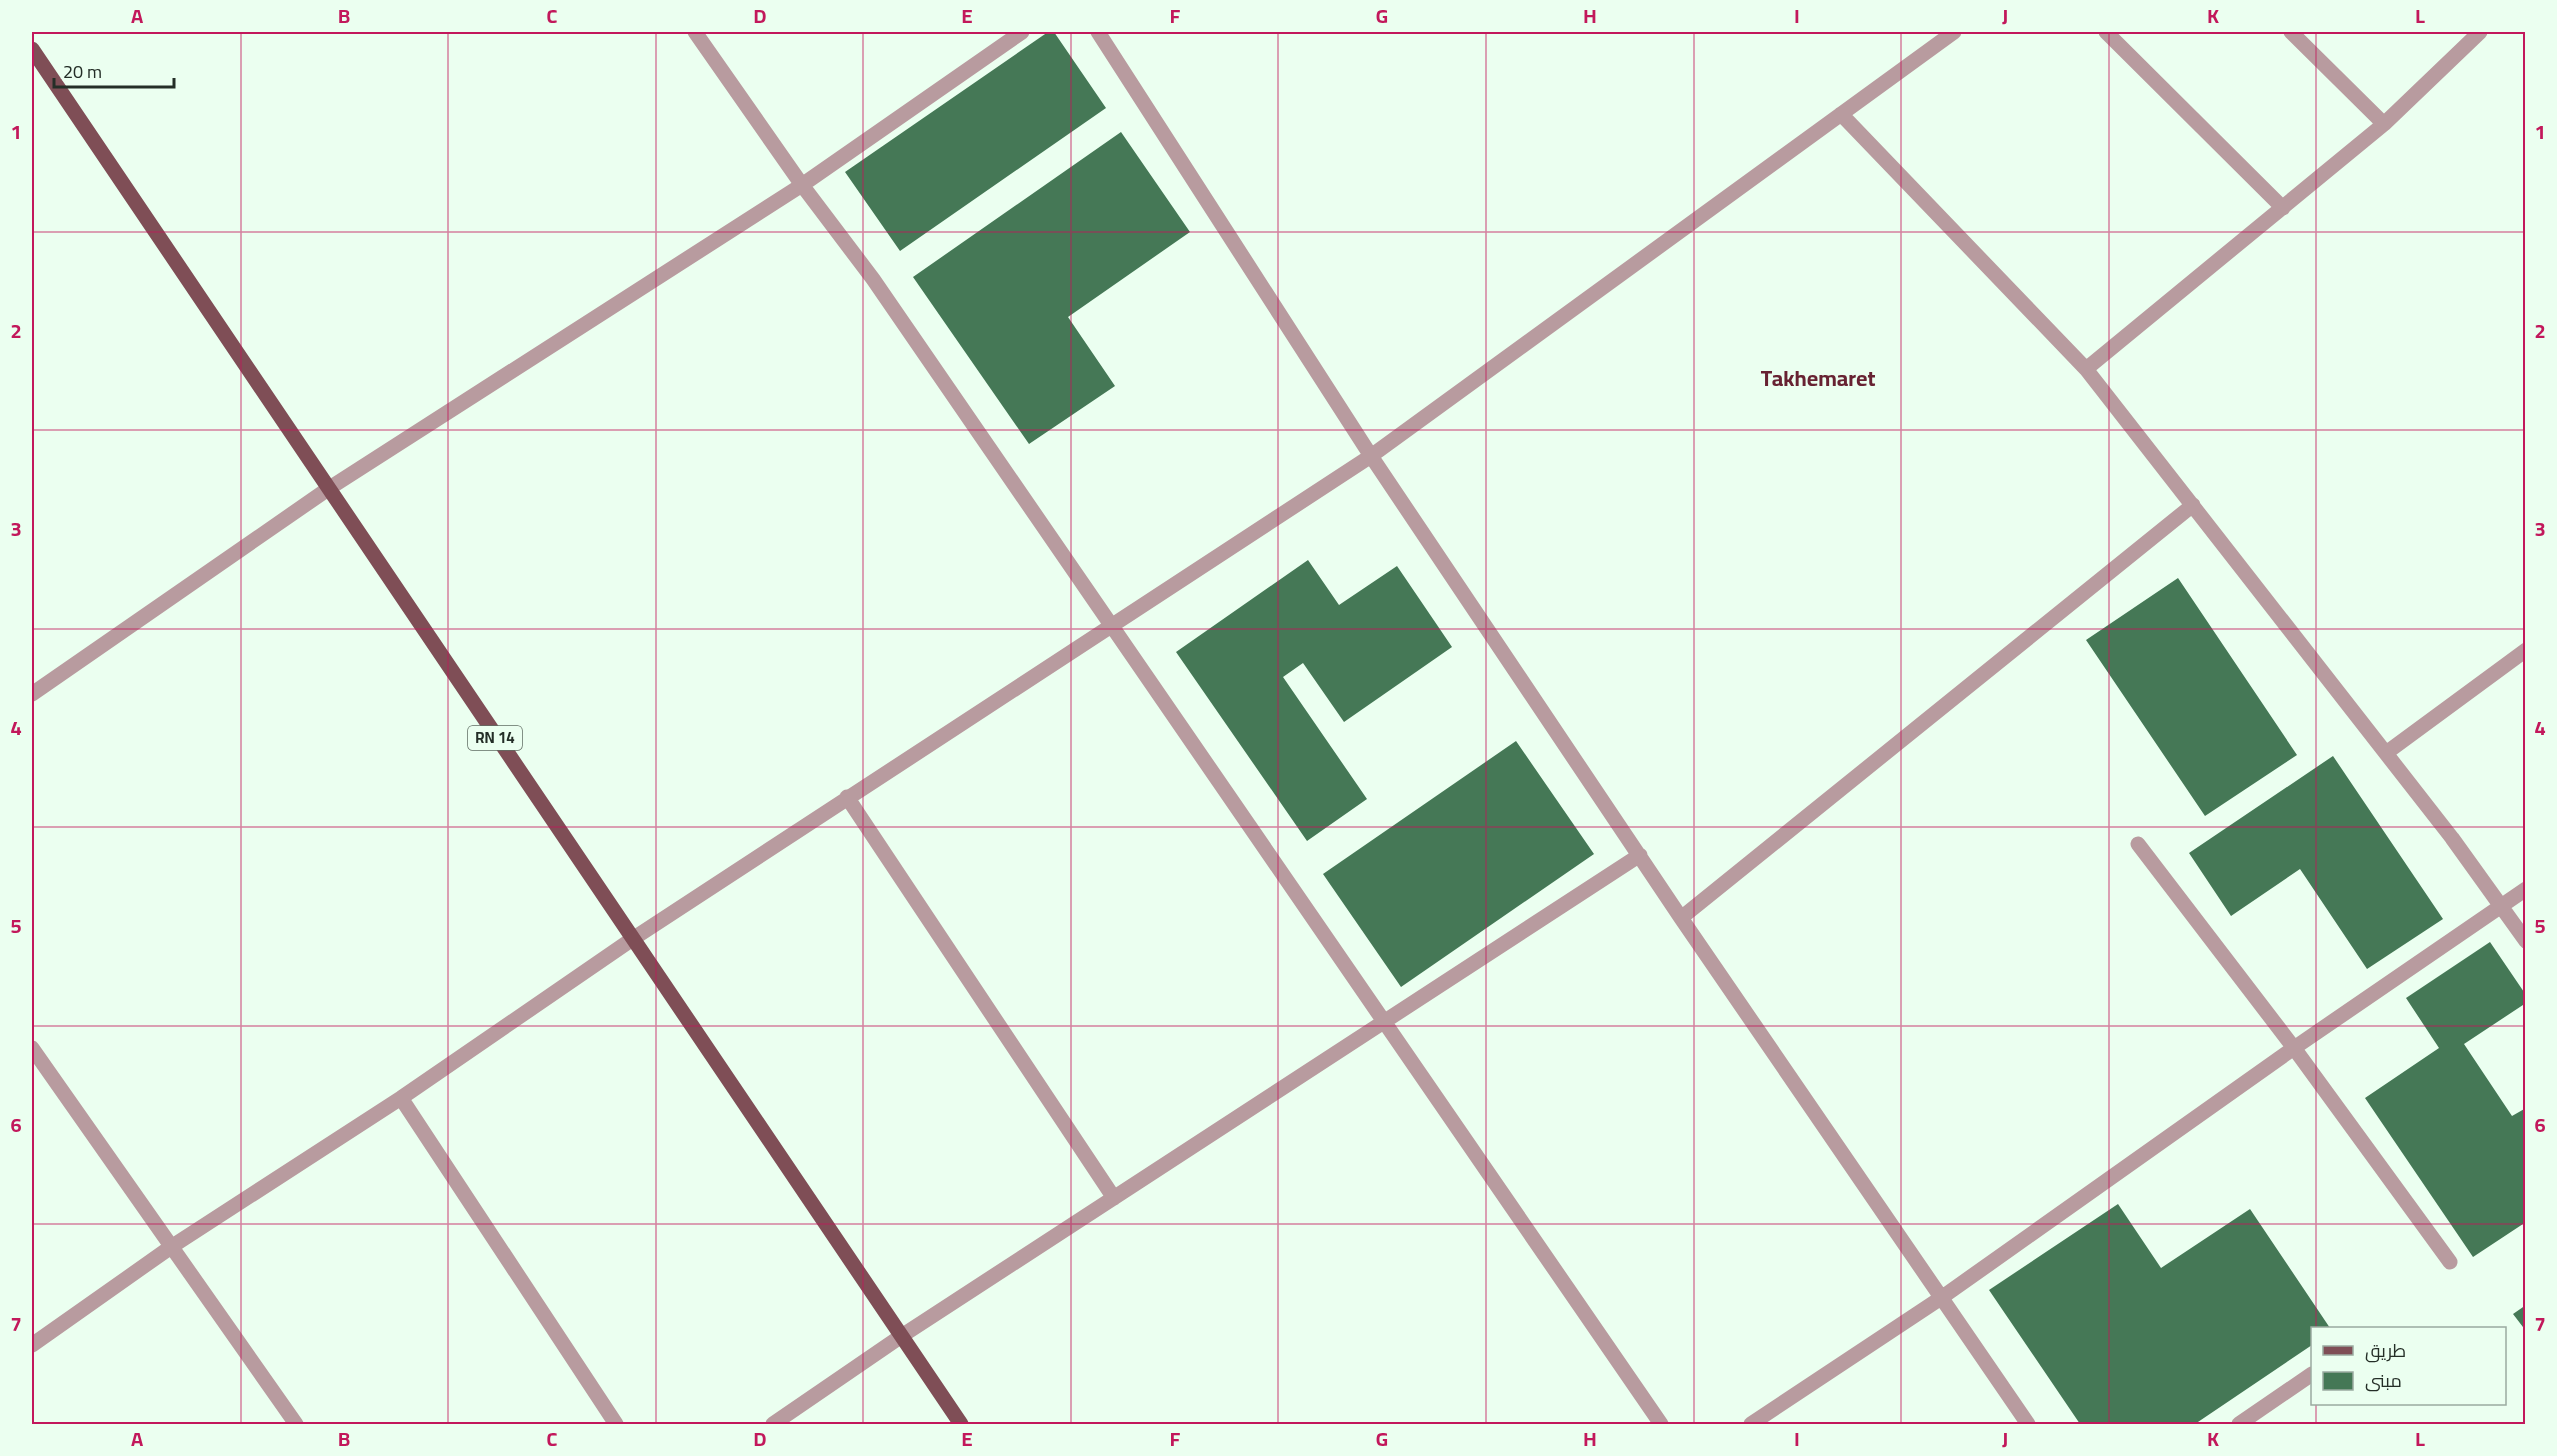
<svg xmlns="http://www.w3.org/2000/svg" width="2557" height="1456" viewBox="0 0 2557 1456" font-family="Georgia,Cairo,serif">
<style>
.building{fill:#457856}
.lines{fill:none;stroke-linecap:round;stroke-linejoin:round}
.street{stroke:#b89b9f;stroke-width:15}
.primary{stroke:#7f4e56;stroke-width:15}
.grid{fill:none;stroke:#c2185b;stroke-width:1.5;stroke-opacity:0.55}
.labels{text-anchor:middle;stroke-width:6;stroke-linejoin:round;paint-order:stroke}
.shield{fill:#ebfff0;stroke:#606d63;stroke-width:1.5}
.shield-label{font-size:15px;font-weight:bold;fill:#242e27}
.district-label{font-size:22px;font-weight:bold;fill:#672232;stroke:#ebfff0}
.neatline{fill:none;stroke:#c2185b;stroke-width:2}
.grid-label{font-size:20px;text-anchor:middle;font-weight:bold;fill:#c2185b}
</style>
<rect width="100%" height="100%" fill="#ebfff0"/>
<path class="building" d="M1048 32H1054L1106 108 900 251 845 172Z
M1121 132 1190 232 1068 317 1115 386 1029 444 913 277Z
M1308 560 1339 605 1397 566 1452 647 1344 722 1303 663 1283 677 1367 799 1307 841 1176 652Z
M2178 578 2297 755 2205 816 2086 640Z
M1516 741 1594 854 1401 987 1323 874Z
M2333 756 2443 919 2367 969 2300 869 2231 916 2189 853Z
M2490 942 2526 995V1003L2464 1044 2512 1116 2526 1108V1222L2473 1257 2365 1098 2439 1048 2406 998Z
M2118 1204 2161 1268 2250 1209 2330 1328H2312V1345L2195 1424H2080L1989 1290Z
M2526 1305V1331L2513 1314Z"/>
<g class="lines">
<path class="street" d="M695 32 802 185 873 279 1661 1424
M1098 32 1371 456 1681 918 2028 1424
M2106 32 2283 208
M2291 32 2384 124
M1841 114 2086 369 2452 838 2526 941
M2086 369 2384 124 2480 32
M32 694 328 489 802 185 1022 32
M2386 753 2526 650
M847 797 1114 1198
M2138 844 2294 1048 2450 1262
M1681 918 2193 505
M32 1048 296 1424
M401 1098 616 1424
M32 1345 171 1247 401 1098 631 940 1371 456 1954 32
M773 1424 900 1337 1640 855
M1751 1424 1941 1298 2294 1048 2526 889
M2239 1424 2312 1374"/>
<path class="primary" d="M32 49 961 1424"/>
</g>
<path class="grid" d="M241 32V1424M448 32V1424M656 32V1424M863 32V1424M1071 32V1424M1278 32V1424M1486 32V1424M1694 32V1424M1901 32V1424M2109 32V1424M2316 32V1328M32 232H2526M32 430H2526M32 629H2526M32 827H2526M32 1026H2526M32 1224H2526M2316 1404V1424"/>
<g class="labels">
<rect class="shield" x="468" y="726" width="54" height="24" rx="4.5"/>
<g class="shield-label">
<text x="495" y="743">RN 14</text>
</g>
<g class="district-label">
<text x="1818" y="386">Takhemaret</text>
</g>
</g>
<rect width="2557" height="1456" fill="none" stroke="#ebfff0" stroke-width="66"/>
<rect x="2311" y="1327" width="195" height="78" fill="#ebfff0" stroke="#9baba0" stroke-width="1.5"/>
<rect x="2323" y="1346" width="30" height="9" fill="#7f4e56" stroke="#9baba0" stroke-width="1.5"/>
<text x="2365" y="1357" font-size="18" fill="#242e27">طريق</text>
<rect x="2323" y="1372" width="30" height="18" fill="#457856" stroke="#9baba0" stroke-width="1.5"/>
<text x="2365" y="1387" font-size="18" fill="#242e27">مبنى</text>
<path d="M54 78v9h120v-9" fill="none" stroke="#242e27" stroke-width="3"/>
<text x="63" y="78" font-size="18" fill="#242e27" stroke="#ebfff0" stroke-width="4.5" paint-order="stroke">20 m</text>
<rect x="33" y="33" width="2491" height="1390" class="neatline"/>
<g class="grid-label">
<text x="137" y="23">A</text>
<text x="344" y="23">B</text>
<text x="552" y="23">C</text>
<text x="760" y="23">D</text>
<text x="967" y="23">E</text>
<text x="1175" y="23">F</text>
<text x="1382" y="23">G</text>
<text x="1590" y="23">H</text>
<text x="1797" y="23">I</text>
<text x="2005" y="23">J</text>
<text x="2213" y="23">K</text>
<text x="2420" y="23">L</text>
<text x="16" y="139">1</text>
<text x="2540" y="139">1</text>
<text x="16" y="338">2</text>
<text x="2540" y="338">2</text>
<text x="16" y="536">3</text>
<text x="2540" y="536">3</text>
<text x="16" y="735">4</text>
<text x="2540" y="735">4</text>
<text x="16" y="933">5</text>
<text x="2540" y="933">5</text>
<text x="16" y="1132">6</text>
<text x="2540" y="1132">6</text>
<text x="16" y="1331">7</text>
<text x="2540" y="1331">7</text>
<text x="137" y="1446">A</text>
<text x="344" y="1446">B</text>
<text x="552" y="1446">C</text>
<text x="760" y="1446">D</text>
<text x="967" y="1446">E</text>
<text x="1175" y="1446">F</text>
<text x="1382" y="1446">G</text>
<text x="1590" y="1446">H</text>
<text x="1797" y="1446">I</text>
<text x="2005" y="1446">J</text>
<text x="2213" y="1446">K</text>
<text x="2420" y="1446">L</text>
</g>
</svg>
